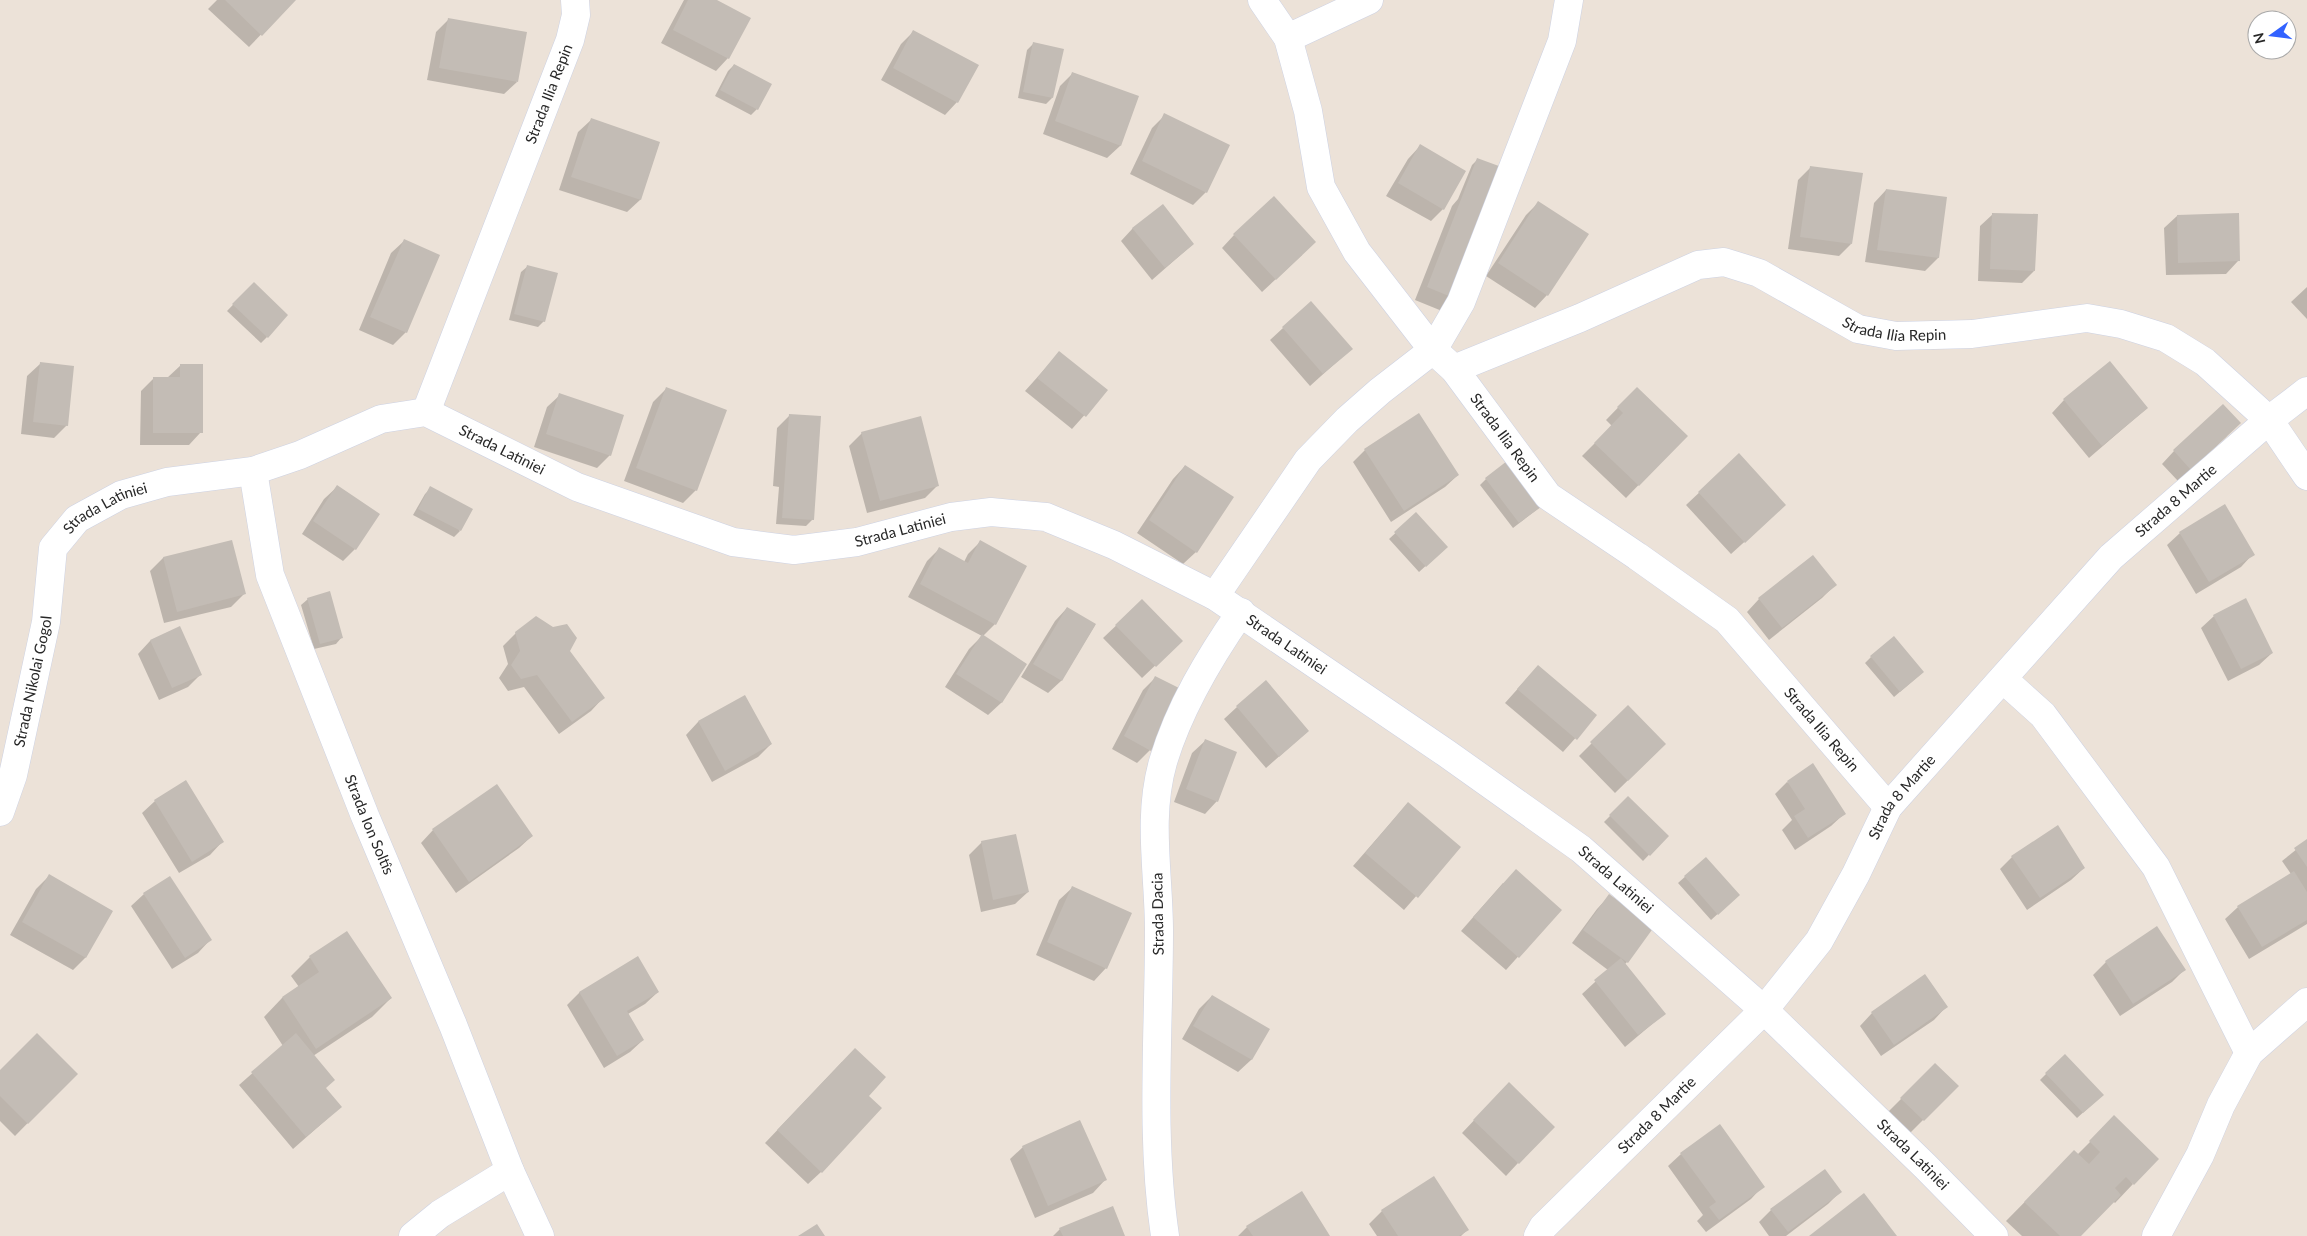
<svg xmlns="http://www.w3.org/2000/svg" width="2307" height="1236" viewBox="0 0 2307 1236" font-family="Lato,sans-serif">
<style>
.shadow{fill:#0003}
.building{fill:#c3bcb5}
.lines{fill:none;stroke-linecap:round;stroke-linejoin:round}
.minor-casing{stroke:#cdd2e3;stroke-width:29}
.minor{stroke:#fff;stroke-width:28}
.labels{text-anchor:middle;stroke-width:4;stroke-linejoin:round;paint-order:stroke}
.street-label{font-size:15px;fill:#282828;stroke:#fff}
</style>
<rect width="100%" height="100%" fill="#ece2d8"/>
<path class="shadow" d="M217 0H294L249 47 208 9Z
M684 0H715L728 58 716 71 661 43Z
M449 19 517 82 504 94 427 80 436 32Z
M914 31 957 102 945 115 881 80 901 44Z
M1033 44 1052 98 1046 104 1018 98 1027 50Z
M734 65 757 109 751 115 715 96 728 71Z
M1073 73 1138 97 1120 146 1107 158 1043 134 1060 86Z
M1165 115 1228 145 1206 192 1193 205 1130 174 1152 128Z
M591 120 659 143 640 200 627 212 559 190 578 132Z
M1420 146 1443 209 1431 221 1386 196 1408 159Z
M1478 159 1455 298 1442 311 1415 300 1452 206 1458 199 1472 165Z
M1811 167 1851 244 1839 256 1788 249 1798 180Z
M1886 190 1946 198 1938 258 1925 271 1865 262 1874 203Z
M1538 203 1547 295 1535 308 1486 276 1526 215Z
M1993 214 2034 271 2022 283 1978 281 1980 226Z
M2177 216 2238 261 2226 274 2166 275 2164 228Z
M1133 228 1193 244 1152 280 1121 241Z
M1234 235 1302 255 1262 292 1222 248Z
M404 241 406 332 393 345 359 330 391 253Z
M528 266 544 321 538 327 509 320 521 272Z
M254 283 267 337 261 343 227 311Z
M2307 287V319L2291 302Z
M1283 328 1351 349 1310 386 1270 340Z
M1059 353 1106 391 1072 429 1025 391Z
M40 364 67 425 54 438 21 434 27 376Z
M181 365 201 432 189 445H140L141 391 154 378H167Z
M1637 388 1686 436 1626 498 1582 456 1612 426 1606 420Z
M666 389 696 490 683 503 624 481 653 402Z
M560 395 610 455 597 468 534 447 547 407Z
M2064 400 2147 408 2089 458 2052 413Z
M790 415 813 519 806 526 776 524 779 487 773 486 777 428Z
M862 433 938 485 925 498 867 513 849 446Z
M2227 436 2178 481 2162 464 2174 451Z
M1365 450 1458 475 1445 487 1391 522 1353 462Z
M1739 455 1772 517 1731 554 1686 505Z
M1185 466 1196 552 1183 564 1137 533 1173 479Z
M1486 479 1540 507 1513 528 1480 485Z
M337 487 355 549 343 561 302 534 324 499Z
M431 488 460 531 454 537 413 515 425 494Z
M1416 514 1440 553 1419 572 1389 539Z
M2180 533 2253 554 2241 567 2196 594 2167 545Z
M231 541 244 594 231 607 164 623 150 571 163 558Z
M980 542 995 624 983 636 1026 664 1001 703 988 715 945 687 969 649 982 636 908 597 927 561 939 549 964 562 968 554Z
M1835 585 1822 598 1769 640 1747 612 1759 599Z
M308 599 342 637 336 644 314 649 301 605Z
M1142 601 1181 641 1142 678 1103 638Z
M1067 608 1095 625 1061 681 1048 693 1021 677 1055 621Z
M2214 616 2272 653 2259 665 2228 681 2201 628Z
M179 628 200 675 188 687 159 700 138 654 150 641Z
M516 633 569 651 603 698 591 711 559 734 524 687 508 691 499 678 508 664 503 646Z
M1871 657 1923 672 1894 697 1865 663Z
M1538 666 1596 715 1563 752 1505 703Z
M1156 677 1150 750 1137 763 1112 749 1143 690Z
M745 697 771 744 758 757 712 782 686 735 698 722Z
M1237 707 1308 731 1266 768 1224 719Z
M1628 707 1665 744 1615 793 1579 756Z
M1205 741 1217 801 1205 814 1174 802 1192 753Z
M1787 782 1844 814 1831 826 1795 850 1782 830 1792 820 1775 794Z
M1628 798 1667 836 1643 861 1604 822Z
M155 801 222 842 210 855 179 873 142 813Z
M1408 803 1459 847 1404 910 1353 866Z
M433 830 532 836 519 848 456 893 421 843Z
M2307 841V924L2249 959 2225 919 2238 907 2291 874 2282 861Z
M982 842 1028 892 1015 904 981 912 969 855Z
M2012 857 2084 868 2071 880 2027 910 2000 869Z
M1706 858 1732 901 1711 920 1678 883Z
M49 876 112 911 85 958 73 970 10 935 36 889Z
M1503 883 1560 910 1506 970 1461 931Z
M1072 888 1106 968 1094 981 1036 955 1059 900Z
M144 894 210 940 198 953 172 969 131 906Z
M1609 896 1627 962 1625 964 1664 1014 1625 1047 1582 994 1608 970 1572 943 1597 909Z
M2157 928 2184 970 2172 982 2120 1016 2093 975 2106 962Z
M347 933 391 998 372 1017 313 1056 325 1088 327 1119 293 1149 239 1085 283 1046 264 1017 282 998 299 987 291 976 310 957Z
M580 992H658L645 1004 628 1014 643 1040 630 1052 604 1068 567 1005Z
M1212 996 1268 1030 1251 1060 1238 1072 1182 1039 1199 1009Z
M1946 1007 1934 1020 1881 1056 1860 1026 1872 1013Z
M2065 1055 2096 1101 2077 1118 2040 1080Z
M842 1062 867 1096 821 1172 808 1184 765 1143Z
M1935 1065 1957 1086 1910 1133 1888 1112Z
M0 1072 76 1074 15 1136 0 1121Z
M1497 1096 1518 1163 1506 1176 1462 1133Z
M2096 1136 2133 1184 2115 1203 2113 1201 2079 1236H2022L2006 1221 2056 1170 2077 1155Z
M1023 1147 1105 1180 1093 1193 1035 1218 1010 1159Z
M1681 1154 1763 1186 1751 1199 1706 1232 1697 1221 1703 1215 1668 1166Z
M1840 1192 1828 1204 1786 1236H1769L1759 1222 1771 1210Z
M1382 1211 1467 1230 1461 1236H1377L1369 1224Z
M1247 1227 1328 1236H1238Z
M1060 1229 1124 1236H1053Z"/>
<path class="building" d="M225 0H296L262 36Z
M688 0H717L751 18 729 59 673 30Z
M448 18 527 32 518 82 439 68Z
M913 30 979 65 958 103 893 68Z
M1033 42 1064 49 1053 98 1023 92Z
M734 64 772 84 758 110 720 90Z
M1072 72 1139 96 1121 146 1055 121Z
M1164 113 1230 145 1207 193 1142 161Z
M591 118 660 142 641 200 571 177Z
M1420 144 1466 171 1444 210 1398 183Z
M1477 158 1507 169 1456 299 1427 287Z
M1810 166 1863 173 1852 244 1800 237Z
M1886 189 1947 197 1939 258 1877 250Z
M1274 196 1316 242 1276 280 1233 234Z
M1538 201 1589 234 1548 296 1498 263Z
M1163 204 1194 244 1165 268 1132 228Z
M1992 213 2038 214 2035 271 1990 269Z
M2239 213 2240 261 2178 263 2177 215Z
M404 239 440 255 407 333 370 317Z
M527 265 558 273 545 322 514 314Z
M254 282 288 315 268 338 232 304Z
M1311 301 1353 349 1323 374 1282 327Z
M1059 351 1108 390 1086 417 1037 378Z
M2110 361 2148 408 2102 446 2063 399Z
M40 362 74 366 68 426 33 422Z
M180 364H203V433H153V377H180Z
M666 387 727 410 697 491 636 468Z
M1637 387 1688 436 1639 486 1594 443 1623 413 1617 407Z
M559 393 624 415 611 456 546 434Z
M2223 404 2241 423 2191 470 2173 450Z
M1419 413 1459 475 1404 511 1364 449Z
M789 414 821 416 814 520 782 518Z
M921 416 939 486 880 501 861 432Z
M1739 453 1786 505 1745 543 1698 492Z
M1507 461 1541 507 1519 523 1485 478Z
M1185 465 1234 497 1197 553 1149 520Z
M337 485 380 514 356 550 313 521Z
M430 486 473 509 461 531 418 509Z
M2225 504 2255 555 2209 582 2179 532Z
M1416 512 1448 547 1426 567 1394 532Z
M232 540 246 594 177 612 163 557Z
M980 540 1027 566 996 625 920 584 939 547 968 563Z
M1813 555 1837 585 1782 628 1758 598Z
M330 591 343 638 320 644 307 598Z
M2246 598 2273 653 2241 669 2213 615Z
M1142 599 1183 641 1156 667 1115 625Z
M1067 607 1096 624 1062 681 1033 664Z
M536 616 553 627 567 624 577 638 570 651 605 698 572 722 537 675 521 679 511 665 520 651 515 632Z
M180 626 202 675 172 688 150 640Z
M982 634 1027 664 1002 703 956 674Z
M1894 636 1924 672 1900 692 1870 656Z
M1538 665 1597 715 1577 740 1517 689Z
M1155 676 1183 690 1151 751 1124 736Z
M1266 680 1309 731 1279 757 1236 706Z
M745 695 772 744 725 771 698 721Z
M1628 705 1666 744 1628 781 1590 742Z
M1205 739 1237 752 1218 802 1186 789Z
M1813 763 1846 814 1808 838 1794 816 1805 809 1787 781Z
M186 780 224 842 192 862 154 800Z
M497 784 533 836 469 882 432 829Z
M1628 796 1669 836 1650 856 1609 815Z
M1408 802 1461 847 1418 898 1365 853Z
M2058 825 2085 868 2040 898 2011 856Z
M1016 834 1029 892 993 900 981 841Z
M2307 839V867L2294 848Z
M1706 857 1740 895 1718 915 1684 876Z
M1516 869 1562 910 1519 958 1473 917Z
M2294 871 2307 892V920L2262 947 2237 906Z
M49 874 113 911 86 958 22 922Z
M170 876 212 940 185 958 143 893Z
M1072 886 1132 913 1107 969 1047 942Z
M1609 894 1654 927 1628 963 1583 930Z
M2157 926 2186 970 2133 1004 2105 961Z
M347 931 392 998 316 1049 282 997 319 972 309 956Z
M638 956 659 992 627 1011 644 1040 617 1056 579 992Z
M1621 958 1666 1014 1638 1035 1594 980Z
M1925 974 1948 1007 1894 1045 1871 1012Z
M1212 995 1270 1029 1252 1060 1193 1026Z
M37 1033 78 1074 28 1124 0 1096V1070Z
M296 1033 335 1080 326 1088 342 1107 306 1137 251 1072Z
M855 1048 886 1077 869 1096 882 1108 822 1173 777 1130Z
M2065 1054 2104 1095 2083 1113 2045 1073Z
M1935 1063 1959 1086 1924 1121 1900 1098Z
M1509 1082 1555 1127 1519 1164 1473 1120Z
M2114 1115 2159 1159 2134 1185 2126 1177 2115 1188 2121 1195 2081 1236H2060L2024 1202 2074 1150 2089 1164 2100 1152 2089 1141Z
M1080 1120 1107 1180 1048 1206 1022 1146Z
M1720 1124 1765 1187 1719 1220 1709 1207 1716 1202 1680 1153Z
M1825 1169 1842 1192 1788 1232 1770 1209Z
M1434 1176 1469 1230 1459 1236H1398L1381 1210Z
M1302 1191 1330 1236H1253L1246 1226Z
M1864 1193 1897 1236H1809Z
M1113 1206 1125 1236H1063L1059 1228Z
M817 1224 825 1236H798Z"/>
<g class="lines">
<defs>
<g id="minor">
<path id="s1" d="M1262 0 1288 38 1308 111 1321 187 1357 252 1433 350 1454 369 1548 496 1637 556 1727 620 1888 807"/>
<path d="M1288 38 1369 0"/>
<path id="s2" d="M1454 369 1580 318 1698 265 1724 262 1759 273 1858 329 1896 336 1972 334 2087 318 2121 324 2166 338 2205 362 2269 420 2307 476"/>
<path id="s3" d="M426 412 570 40 576 15 575 0"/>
<path id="s4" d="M253 471 270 575 365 816 453 1025 510 1171 540 1236"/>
<path d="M1215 596 1308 460 1347 420 1380 391 1433 350 1461 302 1562 41 1569 0"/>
<path d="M2003 679 2043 715 2156 867 2249 1053"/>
<path id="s5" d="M0 812 13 775 46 622 53 548 77 519 121 495 167 482 253 471 300 455 381 419 426 412 577 487 733 542 794 550 857 542 951 517 991 512 1046 517 1114 545 1215 596 1446 753 1581 849 1764 1010 1925 1166 1994 1236"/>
<path d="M413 1236 440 1214 510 1171"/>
<path d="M1165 1236C1150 1135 1159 1032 1159 931 1159 875 1147 817 1163 762 1179 708 1209 658 1241 612"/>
<path id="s6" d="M1538 1236 1543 1227 1764 1010 1819 941 1856 874 1888 807 2111 557 2269 420 2307 391"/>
<path d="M2156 1236 2200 1155 2221 1105 2249 1053 2307 1002"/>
</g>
</defs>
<use href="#minor" class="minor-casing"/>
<use href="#minor" class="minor"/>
</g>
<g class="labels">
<g class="street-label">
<text dy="5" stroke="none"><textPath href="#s3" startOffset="341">Strada Ilia Repin</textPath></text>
<text dy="5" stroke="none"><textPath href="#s2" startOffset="478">Strada Ilia Repin</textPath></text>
<text dy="5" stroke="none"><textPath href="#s1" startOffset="511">Strada Ilia Repin</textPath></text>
<text dy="5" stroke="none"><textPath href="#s5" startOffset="761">Strada Latiniei</textPath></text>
<text dy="5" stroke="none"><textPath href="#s6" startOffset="980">Strada 8 Martie</textPath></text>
<text dy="5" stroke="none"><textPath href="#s5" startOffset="338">Strada Latiniei</textPath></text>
<text dy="5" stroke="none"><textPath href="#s5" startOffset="1180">Strada Latiniei</textPath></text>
<text dy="5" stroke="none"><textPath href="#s5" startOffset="1601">Strada Latiniei</textPath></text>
<text dy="5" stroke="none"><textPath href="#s5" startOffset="135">Strada Nikolai Gogol</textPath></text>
<text dy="5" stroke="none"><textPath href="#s1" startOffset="946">Strada Ilia Repin</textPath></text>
<text dy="5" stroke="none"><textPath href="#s6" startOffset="575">Strada 8 Martie</textPath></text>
<text dy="5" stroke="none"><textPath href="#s4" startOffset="374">Strada Ion Soltîs</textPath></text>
<text dy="5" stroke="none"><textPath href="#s5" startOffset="2006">Strada Latiniei</textPath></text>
<text transform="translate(1158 914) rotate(-91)" y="5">Strada Dacia</text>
<text dy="5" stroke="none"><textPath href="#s6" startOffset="170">Strada 8 Martie</textPath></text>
<text dy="5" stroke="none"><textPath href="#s5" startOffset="2411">Strada Latiniei</textPath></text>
</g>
</g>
<g transform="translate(2272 35) rotate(256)"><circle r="24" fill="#ffffff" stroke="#a9a9a9"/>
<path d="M0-4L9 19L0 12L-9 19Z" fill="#3262ff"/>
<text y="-8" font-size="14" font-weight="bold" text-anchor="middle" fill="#282828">N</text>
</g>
</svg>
